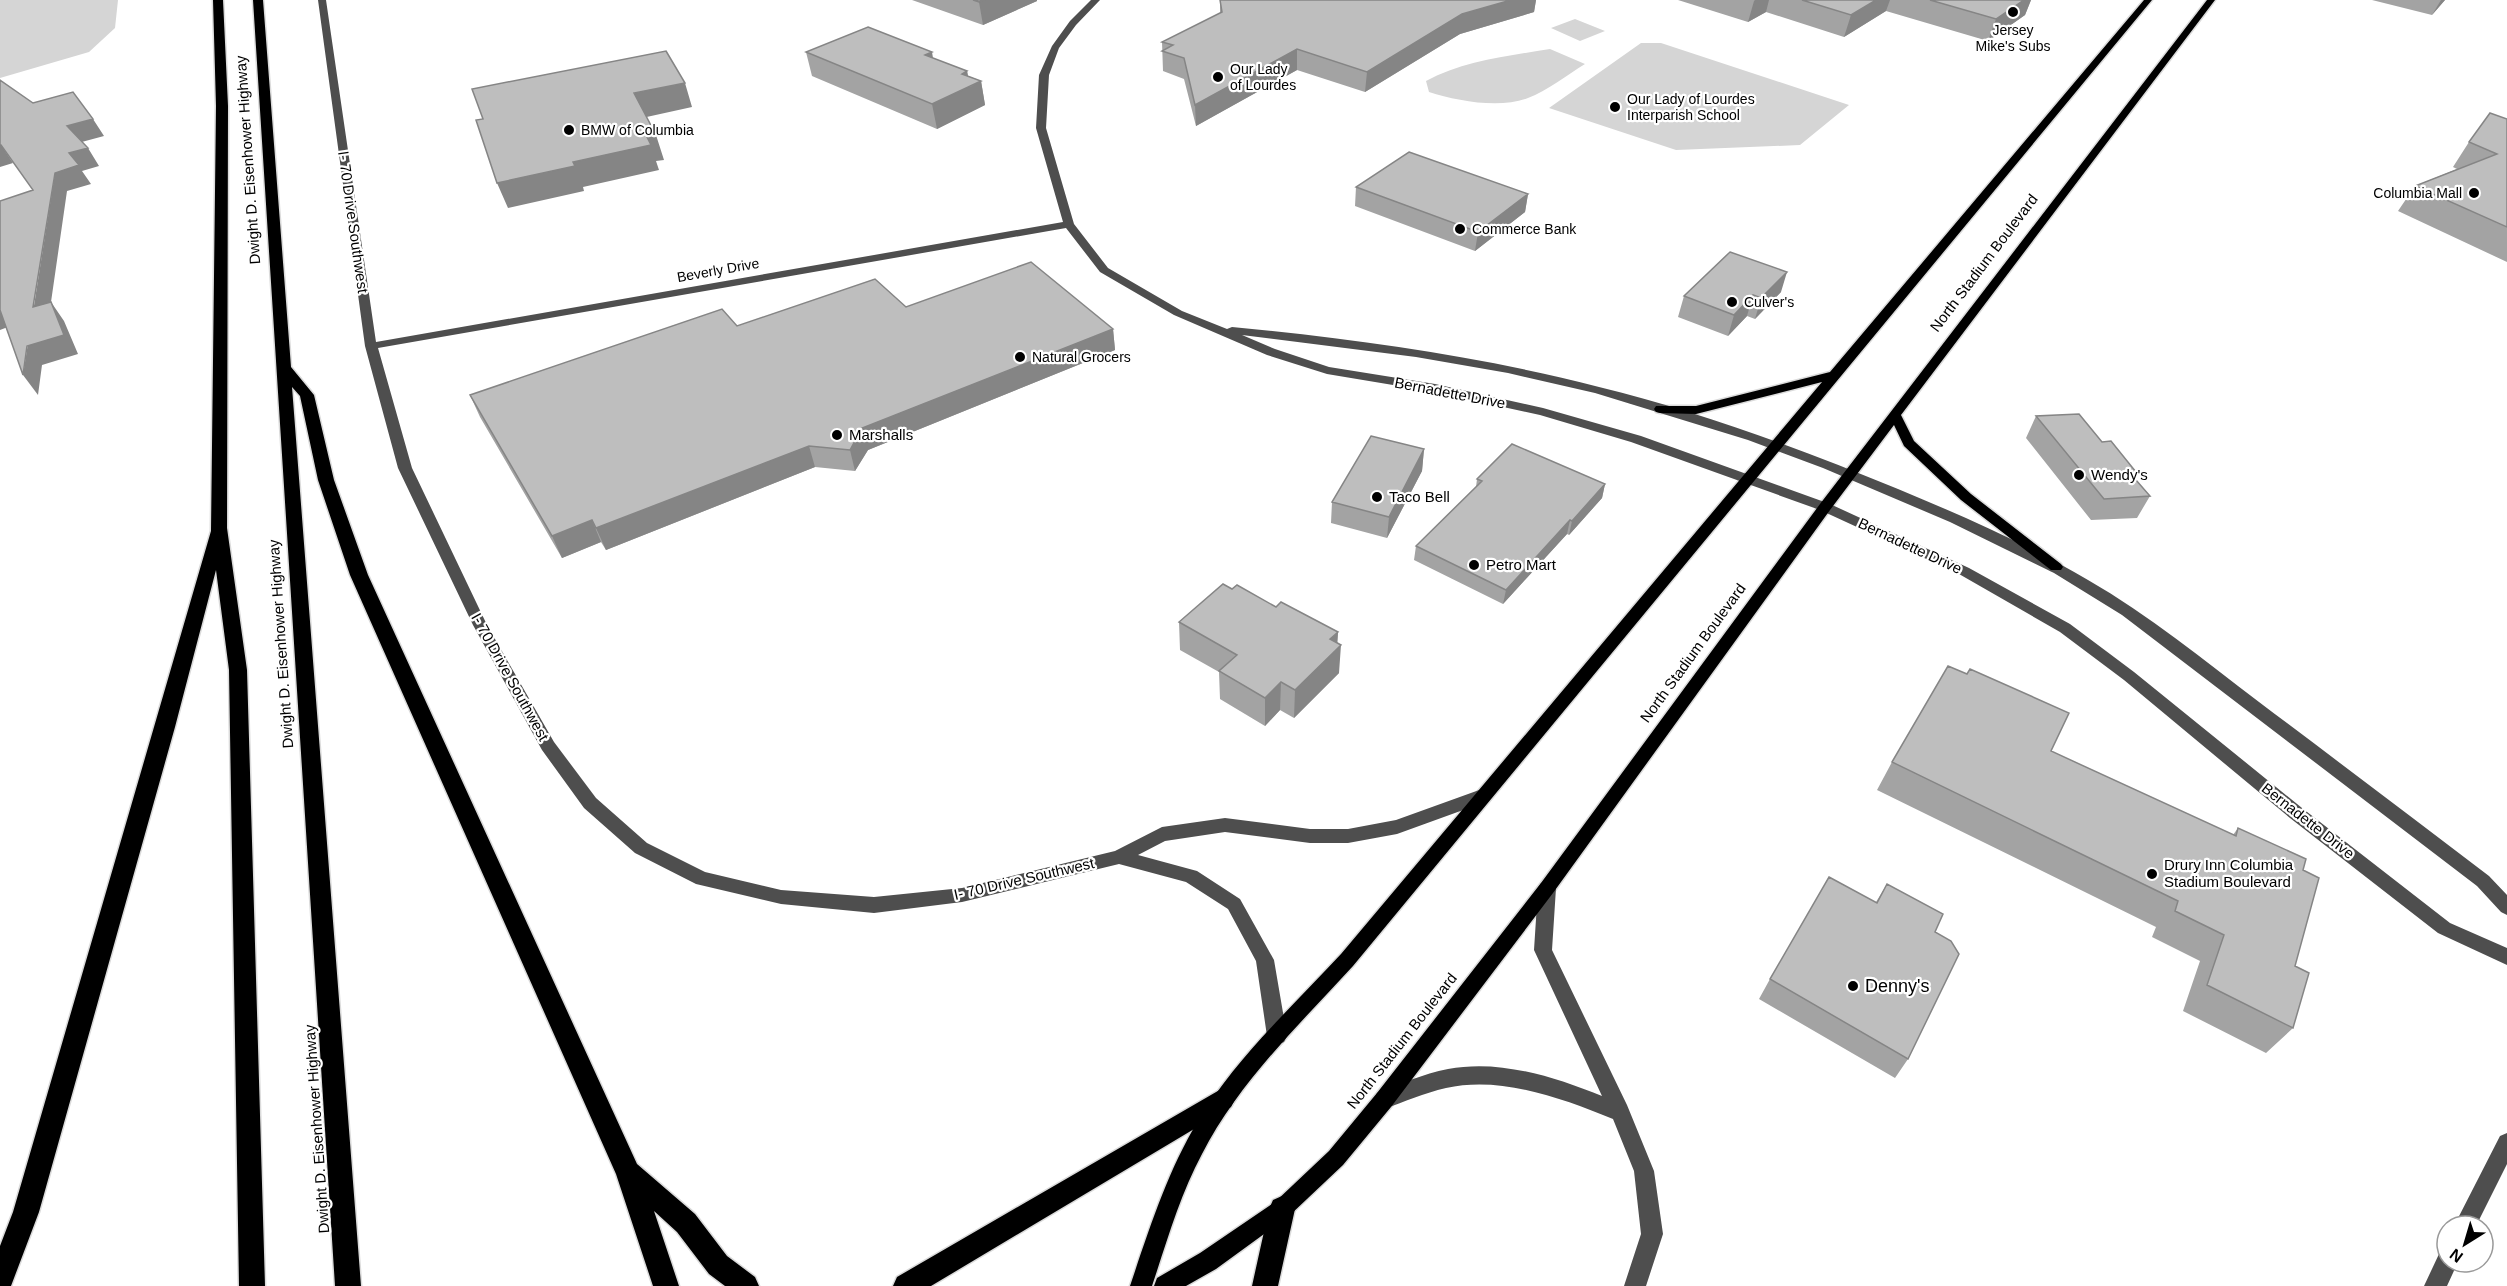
<svg xmlns="http://www.w3.org/2000/svg" width="2507" height="1286" viewBox="0 0 2507 1286" font-family="Helvetica,sans-serif">
<style>
.green{fill:#d5d5d5}
.lines{fill:none;stroke-linecap:round;stroke-linejoin:round}
.major-casing{stroke:#dbdbdb;stroke-width:3}
.highway-casing{stroke:#dbdbdb;stroke-width:3}
.minor{fill:#4e4e4e;fill-rule:evenodd}
.major{fill:#000;fill-rule:evenodd}
.highway{fill:#000;fill-rule:evenodd}
.wall{fill:#a3a3a3}
.shaded-wall{fill:#858585}
.building{fill:#bebebe;stroke:#858585;stroke-width:1.5}
.poi-dot{fill:#000;stroke:#fff;stroke-width:2}
.labels{text-anchor:middle;stroke-width:4.5;stroke-linejoin:round;paint-order:stroke}
.far-poi-label{font-size:14px;fill:#000;stroke:#fff;text-anchor:start}
.far-street-label{font-size:14px;fill:#000;stroke:#fff}
.street-label{font-size:15px;fill:#000;stroke:#fff}
.poi-label{font-size:15px;fill:#000;stroke:#fff;text-anchor:start}
.near-poi-label{font-size:18px;fill:#000;stroke:#fff;text-anchor:start}
</style>
<rect width="100%" height="100%" fill="#fff"/>
<path class="green" d="M0 0H118L115 28 89 52 0 78Z
M1575 19 1605 31 1580 41 1551 28Z
M1641 43H1661L1849 105 1800 145 1676 150 1549 108Z
M1550 49 1585 64C1567 75 1547 91 1528 98 1500 109 1457 101 1429 92L1426 81C1463 61 1508 56 1550 49Z"/>
<g class="lines">
<defs>
<path id="major" d="M2144 0H2152L1353 966C1299 1025 1239 1082 1202 1154 1180 1195 1167 1241 1152 1286H1130C1149 1230 1167 1172 1198 1121 1236 1058 1291 1008 1341 954L1822 382 1696 414 1660 413 1656 412 1654 409 1656 406H1696L1830 372Z
M2207 0H2215L1901 415 1914 441 1971 494 2061 564 2063 567 2061 570H2051L1961 500 1904 446 1894 425 1830 510 1553 893 1391 1107 1343 1165 1289 1216 1216 1269 1186 1286H1154L1157 1278 1200 1253 1275 1202 1329 1151 1377 1093 1541 883 1820 504Z"/>
<path id="highway" d="M213 0H223L228 106 227 528 247 670 265 1286H239L229 670 216 570 175 727 39 1212 11 1286H0V1246L13 1212 211 531 216 106Z
M253 0H263L291 367 314 395 334 480 368 575 637 1164 695 1214 727 1256 755 1277 759 1286H725L709 1274 677 1232 654 1211 679 1286H653L616 1174 350 575 318 480 300 396 292 387 361 1286H335Z
M1223 1088 1231 1091 1235 1099 1231 1107 931 1286H893L897 1277Z
M1282 1196 1291 1200 1295 1209 1278 1286H1252L1269 1209 1273 1200Z"/>
</defs>
<use href="#major" class="major-casing"/>
<use href="#highway" class="highway-casing"/>
<path class="minor" d="M318 0H326L376 342 1063 222 1036 128 1039 75 1052 46 1070 21 1091 0H1100L1076 25 1059 48 1049 75 1046 128 1074 224 1108 268 1182 311 1227 329 1232 327C1356 339 1479 356 1599 387 1701 412 1801 449 1898 489 1963 516 2027 544 2088 580 2149 615 2204 660 2259 702 2336 760 2413 818 2489 876L2507 895V915L2501 912 2477 886 2122 615 2054 573 1950 522 1823 468 1748 440 1595 393 1508 373 1416 357 1242 335 1275 349 1329 367 1435 384 1543 408 1641 436 1830 504 1969 568 2070 624 2134 672 2302 808 2450 923 2507 948V965L2438 933 2290 818 2124 680 2060 632 1959 574 1820 510 1631 442 1540 415 1435 392 1327 374 1267 355 1174 315 1100 272 1066 228 378 348 412 468 487 625 554 742 596 798 647 843 705 872 781 890 874 897 962 888 1115 851 1162 827 1225 818 1310 829H1348L1396 820 1482 789 1488 791 1490 796 1488 801 1397 834 1348 843H1310L1225 832 1165 841 1138 855 1197 871 1240 899 1274 960 1287 1036 1284 1042 1277 1045 1270 1042 1267 1036 1256 961 1228 909 1186 882 1119 864 962 902 874 913 781 904 696 884 635 853 584 808 542 750 473 625 398 468 365 346Z
M1547 881 1553 883 1556 888 1552 950 1627 1105 1654 1171 1663 1234 1646 1286H1624L1641 1234 1634 1171 1613 1119C1561 1098 1502 1076 1446 1088 1424 1093 1404 1102 1384 1109L1377 1107 1374 1100 1377 1093C1400 1084 1423 1074 1448 1069 1500 1059 1554 1077 1602 1096L1534 950 1538 888 1541 883Z
M2507 1133V1164L2476 1226H2454L2500 1136Z
M2447 1251V1262H2458L2447 1286H2424L2439 1254Z"/>
<use href="#major" class="major"/>
<use href="#highway" class="highway"/>
</g>
<path class="wall" d="M912 0H1037V1L983 25Z
M1220 0H1536L1534 12 1460 34 1365 92 1297 70 1196 126 1184 79 1163 71 1162 42 1220 13Z
M1678 0H2031L2025 15 1988 41 1886 11 1844 37 1766 12 1748 22Z
M2372 0H2445L2432 15Z
M806 52 933 58 967 71 968 76 981 81 985 105 937 129 812 76Z
M2507 119V262L2398 211 2415 186 2457 169 2453 167 2469 142Z
M1356 187 1528 194 1525 212 1475 251 1355 206Z
M1781 292 1755 319 1747 316 1728 336 1678 317 1684 296Z
M906 307 1113 329 1115 350 868 450 855 471 815 467 606 550 601 542 562 558 480 417 470 395 737 326Z
M2036 416 2102 442 2136 472 2133 477 2150 496 2137 518 2091 520 2026 438Z
M1424 449 1422 471 1387 538 1331 523 1332 502Z
M1477 479 1605 484 1602 498 1569 535 1567 534 1503 604 1414 560 1416 546 1476 487Z
M1232 589 1338 632 1337 643 1339 673 1294 718 1280 710 1265 726 1220 699 1219 672 1180 650 1179 622Z
M2051 751 2233 835 2238 828 2303 870 2295 966 2293 1028 2266 1053 2183 1011 2200 961 2152 937 2156 927 1877 790 1892 762Z
M1887 884 1935 932 1908 1059 1895 1078 1759 999 1770 979 1876 902Z"/>
<path class="shaded-wall" d="M985 0H1037V1L983 25 979 2Z
M1511 0H1536L1534 12 1460 34 1365 92 1367 72 1462 14Z
M1755 0H1769L1766 12 1748 22 1754 1Z
M1876 0H1890L1886 11 1844 37 1851 15Z
M2024 0H2031L2025 15 1988 41 1996 19Z
M2441 0H2445L2432 15Z
M1297 49V70L1196 126 1195 105Z
M932 52 936 76 925 55Z
M967 71 970 87 981 81 985 105 937 129 932 104 962 74Z
M685 83 692 107 642 118 634 93Z
M93 119 104 136 78 143 67 126Z
M656 135 664 160 656 161 659 170 583 187 584 191 508 208 497 183 573 162 647 137Z
M0 145H1L13 163 0 167Z
M88 148 99 166 82 171 91 184 67 191 51 302 64 321 78 354 42 365 38 395 23 375 55 173 69 153Z
M1528 194 1525 212 1475 251 1478 232Z
M1787 272 1781 292 1755 319 1761 298Z
M1753 295 1747 316 1728 336 1734 315Z
M0 307 13 325 0 330Z
M1113 329 1115 350 868 450 855 471 850 450 862 428Z
M809 446 815 467 606 550 596 528Z
M1424 449 1422 471 1387 538 1389 517Z
M1605 484 1602 498 1569 535 1572 521Z
M592 520 601 542 562 558 552 536Z
M1570 520 1567 534 1503 604 1506 590Z
M1338 632 1337 649 1341 645 1339 673 1294 718 1295 690 1330 639Z
M1281 682 1280 710 1265 726V698Z"/>
<path class="building" d="M973 0H985L979 2Z
M1220 0H1511L1462 14 1367 72 1297 49 1195 105 1184 58 1162 51 1173 45 1162 42 1222 12Z
M1802 0H1876L1851 15Z
M1930 0H2024L1996 19Z
M868 27 932 52 925 55 967 71 962 74 981 81 932 104 806 52Z
M666 51 685 83 634 93 656 135 647 137 651 145 573 162 575 166 497 183 476 120 483 119 472 89Z
M0 80 33 103 73 92 93 119 67 126 88 148 69 153 79 165 55 173 33 307 51 302 64 335 27 346 23 375 0 310V201L33 190 1 145H0Z
M2490 113 2507 119V227L2415 186 2497 154 2469 142Z
M1409 152 1528 194 1478 232 1356 187Z
M1730 252 1787 272 1761 298 1753 295 1734 315 1684 296Z
M1031 262 1113 329 862 428 850 450 809 446 596 528 592 520 552 536 470 395 722 309 737 326 875 279 906 307Z
M2079 414 2102 442 2111 441 2136 472H2129L2150 496 2104 499 2036 416Z
M1371 436 1424 449 1389 517 1332 502Z
M1512 444 1605 484 1572 521 1570 520 1506 590 1416 546 1482 481 1477 479Z
M1223 584 1232 589 1237 585 1276 607 1281 602 1338 632 1330 639 1341 645 1295 690 1281 682 1265 698 1219 671 1237 655 1179 622Z
M1948 666 1967 674 1970 669 2069 713 2051 751 2236 836 2238 828 2306 859 2303 870 2319 878 2295 966 2309 973 2293 1028 2207 985 2224 935 2175 911 2178 901 1892 762Z
M1829 877 1877 903 1887 884 1943 914 1935 932 1951 941 1959 954 1908 1059 1770 979Z"/>
<g class="poi-dot">
<circle cx="2013" cy="12" r="6"/>
<circle cx="1218" cy="77" r="6"/>
<circle cx="1615" cy="107" r="6"/>
<circle cx="569" cy="130" r="6"/>
<circle cx="2474" cy="193" r="6"/>
<circle cx="1460" cy="229" r="6"/>
<circle cx="1732" cy="302" r="6"/>
<circle cx="1020" cy="357" r="6"/>
<circle cx="837" cy="435" r="6"/>
<circle cx="2079" cy="475" r="6"/>
<circle cx="1377" cy="497" r="6"/>
<circle cx="1474" cy="565" r="6"/>
<circle cx="2152" cy="874" r="6"/>
<circle cx="1853" cy="986" r="6"/>
</g>
<g class="labels">
<g class="far-poi-label">
<text x="2013" y="35" text-anchor="middle">Jersey<tspan x="2013" dy="16">Mike's Subs</tspan></text>
<text x="1230" y="74">Our Lady<tspan x="1230" dy="16">of Lourdes</tspan></text>
<text x="1627" y="104">Our Lady of Lourdes<tspan x="1627" dy="16">Interparish School</tspan></text>
<text x="581" y="135">BMW of Columbia</text>
<text x="2462" y="198" text-anchor="end">Columbia Mall</text>
<text x="1472" y="234">Commerce Bank</text>
<text x="1744" y="307">Culver's</text>
<text x="1032" y="362">Natural Grocers</text>
</g>
<g class="far-street-label">
<text transform="translate(718 270) rotate(-10)" y="5">Beverly Drive</text>
</g>
<g class="street-label">
<text transform="translate(248 160) rotate(-94)" y="5">Dwight D. Eisenhower Highway</text>
<text transform="translate(353 222) rotate(82)" y="5">I- 70 Drive Southwest</text>
<text transform="translate(1984 263) rotate(-53)" y="5">North Stadium Boulevard</text>
<text transform="translate(1450 393) rotate(11)" y="5">Bernadette Drive</text>
<text transform="translate(1910 546) rotate(25)" y="5">Bernadette Drive</text>
<text transform="translate(281 644) rotate(-94)" y="5">Dwight D. Eisenhower Highway</text>
<text transform="translate(1693 653) rotate(-54)" y="5">North Stadium Boulevard</text>
<text transform="translate(510 677) rotate(61)" y="5">I- 70 Drive Southwest</text>
<text transform="translate(2308 821) rotate(38)" y="5">Bernadette Drive</text>
<text transform="translate(1024 879) rotate(-13)" y="5">I- 70 Drive Southwest</text>
<text transform="translate(1402 1041) rotate(-52)" y="5">North Stadium Boulevard</text>
<text transform="translate(317 1129) rotate(-94)" y="5">Dwight D. Eisenhower Highway</text>
</g>
<g class="poi-label">
<text x="849" y="440">Marshalls</text>
<text x="2091" y="480">Wendy's</text>
<text x="1389" y="502">Taco Bell</text>
<text x="1486" y="570">Petro Mart</text>
<text x="2164" y="870">Drury Inn Columbia<tspan x="2164" dy="17">Stadium Boulevard</tspan></text>
</g>
<g class="near-poi-label">
<text x="1865" y="992">Denny's</text>
</g>
</g>
<g transform="translate(2465 1244) rotate(217)"><circle r="28" fill="#ffffff" stroke="#999999" stroke-width="1.5"/>
<path d="M0-4.5L10 22L0 15L-10 22Z" fill="#000000"/>
<text y="-9" font-size="16" font-weight="bold" text-anchor="middle" fill="#000000">N</text>
</g>
</svg>
